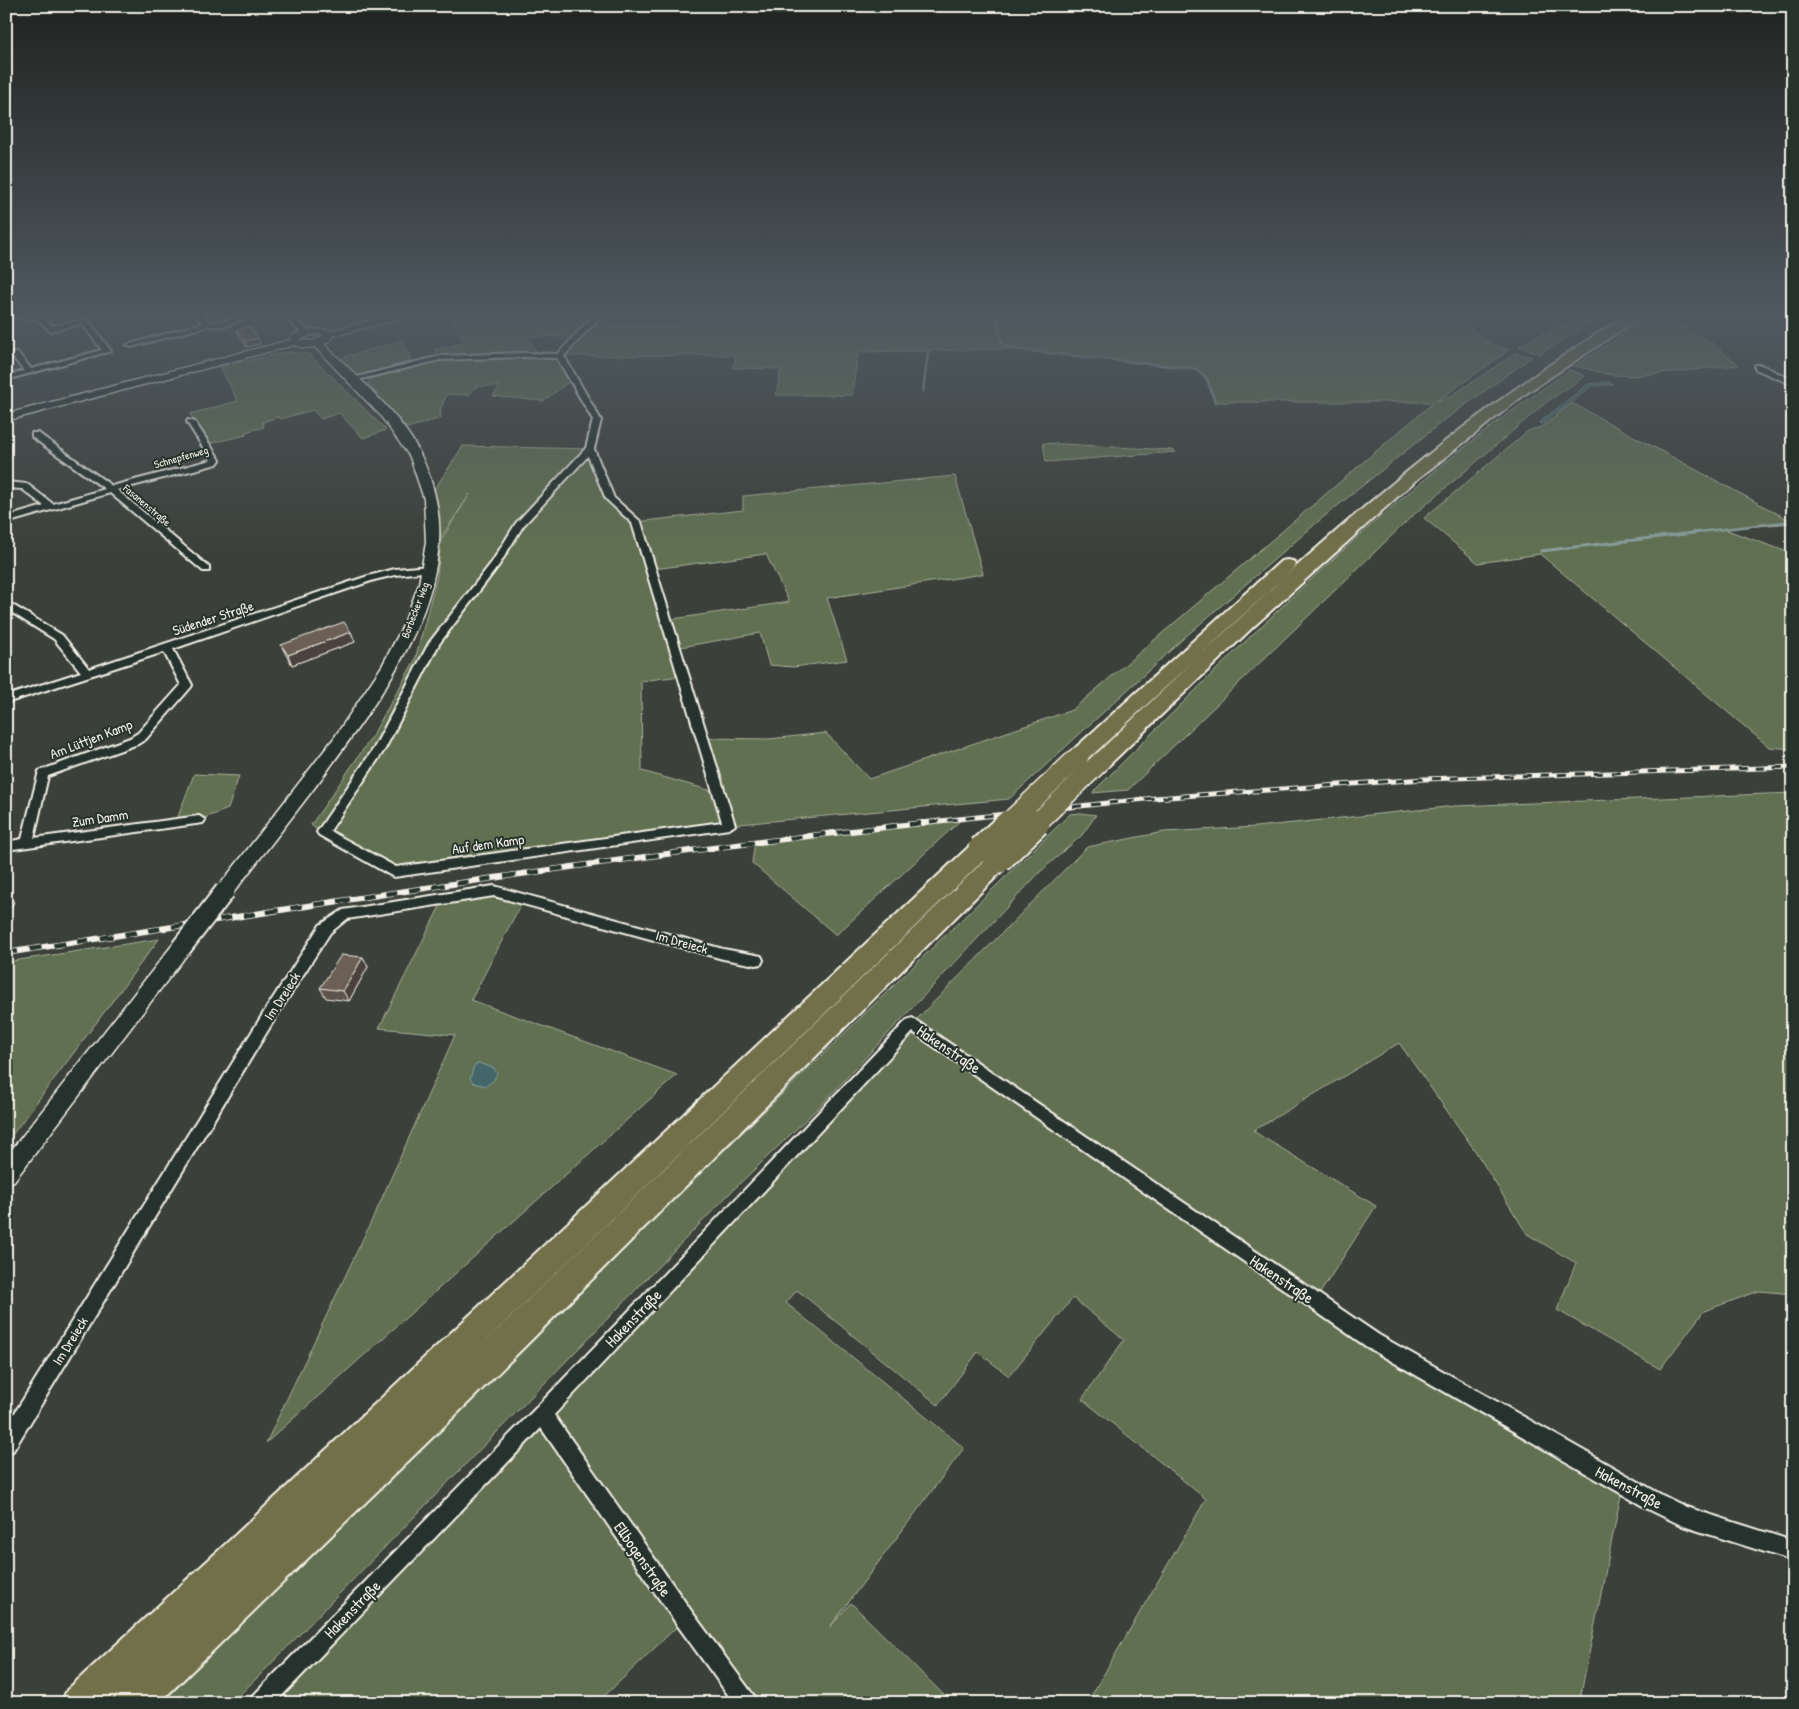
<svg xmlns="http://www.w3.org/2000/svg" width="1799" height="1709" viewBox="0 0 1799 1709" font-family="'Patrick Hand',sans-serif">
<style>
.green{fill:#606f51;stroke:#aab09c;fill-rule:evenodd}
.water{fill:#436669;stroke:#8a9e9c}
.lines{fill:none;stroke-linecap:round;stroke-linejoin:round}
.stream-far1{stroke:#8a9e9c;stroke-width:2.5}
.stream{stroke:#8a9e9c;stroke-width:3}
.street-casing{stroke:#f4f1e8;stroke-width:4}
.secondary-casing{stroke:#f4f1e8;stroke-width:3}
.highway-casing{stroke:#f4f1e8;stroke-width:4}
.street{fill:#26332d;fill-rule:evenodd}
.secondary{fill:#26332d;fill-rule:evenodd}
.highway{fill:#71704a;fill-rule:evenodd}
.rail-far1-casing{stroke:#f4f1e8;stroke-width:5}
.rail-casing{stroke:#f4f1e8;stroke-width:6}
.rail-far1{stroke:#26332d;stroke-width:3;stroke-dasharray:9;stroke-linecap:butt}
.rail{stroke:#26332d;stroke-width:4.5;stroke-dasharray:12;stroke-linecap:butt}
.secondary-bridge-casing{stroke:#f4f1e8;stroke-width:23;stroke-linecap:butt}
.highway-bridge-far1-casing{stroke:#f4f1e8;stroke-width:22;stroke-linecap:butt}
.highway-bridge-casing{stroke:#f4f1e8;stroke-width:29;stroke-linecap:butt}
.secondary-bridge{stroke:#26332d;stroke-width:19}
.highway-bridge-far1{stroke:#71704a;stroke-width:19}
.highway-bridge{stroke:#71704a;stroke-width:25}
.wall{fill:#5d534b;stroke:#f4f1e8}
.shaded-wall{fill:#4c433d;stroke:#f4f1e8}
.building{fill:#6c6057;stroke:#f4f1e8}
.labels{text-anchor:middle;stroke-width:4;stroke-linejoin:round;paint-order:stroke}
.far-street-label{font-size:11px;fill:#f4f1e8;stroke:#26332d}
.street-label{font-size:14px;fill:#f4f1e8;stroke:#26332d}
.near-street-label{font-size:16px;fill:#f4f1e8;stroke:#26332d}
</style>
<rect width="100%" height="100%" fill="#3b403a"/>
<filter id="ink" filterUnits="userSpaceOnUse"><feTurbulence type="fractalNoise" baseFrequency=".02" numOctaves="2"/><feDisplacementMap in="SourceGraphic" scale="10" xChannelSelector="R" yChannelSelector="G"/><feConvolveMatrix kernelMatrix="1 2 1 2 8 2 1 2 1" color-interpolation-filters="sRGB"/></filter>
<g filter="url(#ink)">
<path class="green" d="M446 311H601L592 323 677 326 685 311H1449L1491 344 1509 350 1437 401 1451 396 1516 353 1532 357 1443 421 1321 519 1185 637 1009 799 729 825 399 877 321 833 311 825 371 738 415 660 437 576 441 540 470 494 439 540 434 490 463 446 590 449 610 499 636 522 743 510V496L955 476 983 574 827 598 847 660 793 667 769 665 760 633 675 648 666 620 789 602 766 554 654 569 638 527 647 570 681 676 641 681 642 771 719 793 703 738 769 739 826 733 869 779 1072 710 1434 402H1215C1210 387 1208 375 1193 368L1011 349 858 352 852 395H776L781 369 733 368 736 355 560 356 573 379 543 401 493 396 500 386H477L469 395 447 394 440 410 441 418 407 428 368 384 371 378 380 374 438 360 522 357 524 355 440 358 434 350 465 342ZM526 336 576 337 577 338 560 356 539 355Z
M1576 311H1609L1540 354 1519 346 1581 315Z
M1658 311H1681L1671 317 1679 320 1675 323 1712 343 1739 365 1633 376 1612 375 1575 366Z
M403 340 412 363 357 376 341 358Z
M286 352 309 354 386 430 363 438 339 413 321 419 313 410 280 419 278 417 262 422 264 427 245 432 246 435 207 444 190 414 238 401 220 367Z
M1570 370 1585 376 1548 401 1410 518 1128 790 1092 793C1243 643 1393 489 1570 370Z
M1572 403 1793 522V523L1724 529 1793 554V749L1769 747 1540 554 1478 563 1424 518 1528 431 1544 426Z
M1043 443 1172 450 1176 452 1046 462Z
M194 774 239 776 228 809 199 820 176 822Z
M1793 793V1294L1759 1291 1704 1311 1660 1369 1557 1310 1576 1263 1527 1234 1474 1149 1399 1043 1253 1131 1376 1206 1315 1301 1623 1485 1579 1703H1087L1206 1499 1082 1399 1124 1340 1073 1298 1009 1376 978 1352 938 1405 797 1290 786 1303 964 1448 830 1627 851 1603 952 1703H750L685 1619 597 1703H267L912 1024 1087 847 1164 832 1256 827 1455 806Z
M1080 813 1096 815 1082 835 1040 872 821 1105 732 1191 261 1674 231 1703H162L614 1255 743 1132 1070 814Z
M963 818 836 935 752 863 755 841Z
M495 885V891L523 900 471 1000 677 1075 266 1443 378 1207 455 1035 379 1028 447 892Z
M159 939 6 1143V962Z"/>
<path class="water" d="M1609 382 1613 384 1592 386 1543 424 1539 423 1588 384Z
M478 1063 494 1068 497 1074 493 1081 486 1086 474 1083 470 1079 474 1066Z"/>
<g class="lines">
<path class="stream-far1" d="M995 311 1002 343 1011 349 1196 369 1207 379 1215 402
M923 392 928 351
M1691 533 1793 521"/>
<path class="stream" d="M1541 551 1702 532"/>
<defs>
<path id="street" d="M11 311 43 316 52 326 87 319 111 351 6 380V376L24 371 11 355 12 353H18L31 369 102 350 82 324 50 331 38 320 12 317Z
M158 311H168L164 313Z
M191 311H199L210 322H221L247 315 251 317 224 326H208L131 347 127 345 203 323Z
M279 311H287L309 331V335H303Z
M597 311H605L564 356 601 420 594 449 614 498 641 522 735 825 729 829 394 877 390 875 319 835 317 832 374 748 429 643 492 562 516 523 586 448 593 420 557 358 524 357 440 360 353 381 349 379 440 356 524 353 558 354ZM588 456 606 499 632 523 722 822 396 867 330 831 385 749 439 644 499 565 523 526Z
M6 318H10V322H6Z
M1755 365H1761L1793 380V385L1755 369Z
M188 420 195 422 220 460 217 464 117 490 209 567V571H203L110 493 6 523V517L44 506 22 489 6 488V482L27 484 53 504 105 489 32 437V433H38L112 486 211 460 187 422Z
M429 566 434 569 432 571 395 575 374 580 173 649 192 685 191 687 146 739 138 744 48 776 34 838 199 816 205 820 203 823 6 850V842L22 839 39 771 130 738 138 733 181 685 164 652 6 703V696L81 672 54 639 6 609V601L62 635 89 669 368 576 395 569Z
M494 886 723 949 756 955 761 956 763 960 761 964 756 965 723 959 494 896 347 919 330 933 276 1017 13 1451 6 1453V1427L266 1009 320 925 343 910Z
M912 1018 1379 1335 1662 1495 1686 1507 1793 1541V1561L1683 1526 1648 1509 1367 1347 913 1032 554 1415 692 1612 754 1696 757 1703H734L678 1626 541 1428 275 1703H250L253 1696 536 1408 907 1020Z"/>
<path id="secondary" d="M408 311H425L423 313 333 336 332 339 324 344C355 375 405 418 422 458 434 484 441 514 439 542 433 627 378 701 330 767 298 810 264 853 231 896L225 898 219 896 216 891 219 886 334 738 382 666 403 626 419 584 426 542 424 499 410 457 380 415 315 347 304 348 294 345 6 421V414L290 340 291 336C305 330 315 327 329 331ZM319 334 323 336 313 341 300 340 308 336Z
M181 941 188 943 190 948 188 953 14 1181 6 1184V1157L174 943Z"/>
<path id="highway" d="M1635 311H1650L1528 392 1415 481 1253 627 1107 767 1100 769 1093 767 1090 762 1093 757C1261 596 1433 430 1635 311Z
M1287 560 1293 561 1296 565 1293 569 1086 761 1079 763 1072 761 1069 756 1072 751 1281 561Z
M981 841 989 843 992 849 989 855 471 1355 991 854 999 852 1007 854 1010 860 1007 866 471 1400 159 1703H113L117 1694 108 1703H61L67 1690 230 1540 973 843Z"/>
</defs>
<use href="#street" class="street-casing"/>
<use href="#secondary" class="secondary-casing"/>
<use href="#highway" class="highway-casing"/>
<use href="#street" class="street"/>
<use href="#secondary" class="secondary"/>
<use href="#highway" class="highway"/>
<defs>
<path id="rail-far1" d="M912 824 1155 798 1424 779 1793 767"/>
<path id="rail" d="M6 953C311 905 616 856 923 823"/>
</defs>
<use href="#rail-far1" class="rail-far1-casing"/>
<use href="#rail" class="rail-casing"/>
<use href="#rail-far1" class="rail-far1"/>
<use href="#rail" class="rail"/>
<defs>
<path id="secondary-bridge" d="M181 948 225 891"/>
<path id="highway-bridge-far1" d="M1007 824 1079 756
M1036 824 1100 762"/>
<path id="highway-bridge" d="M981 849 1009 823
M999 860 1037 823"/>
</defs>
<use href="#secondary-bridge" class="secondary-bridge-casing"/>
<use href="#highway-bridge-far1" class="highway-bridge-far1-casing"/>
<use href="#highway-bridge" class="highway-bridge-casing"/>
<use href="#secondary-bridge" class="secondary-bridge"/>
<use href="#highway-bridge-far1" class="highway-bridge-far1"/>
<use href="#highway-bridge" class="highway-bridge"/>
</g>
<path class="wall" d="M237 330 260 344 247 347 239 336Z
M351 632 355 642 292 665 286 655 281 645Z
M363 957 368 967 349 1001 326 998 320 988Z"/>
<path class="shaded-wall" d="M258 338 260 344 247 347 245 341Z
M351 632 355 642 292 665 288 655Z
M6 893 14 902 6 919Z
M363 957 368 967 349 1001 343 991Z"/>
<path class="building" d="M250 327 258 338 245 341 237 330Z
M344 622 351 632 288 655 281 645Z
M341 955 363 957 343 991 320 988Z"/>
</g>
<linearGradient id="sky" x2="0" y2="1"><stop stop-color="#202320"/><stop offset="0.57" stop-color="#4f5960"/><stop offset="1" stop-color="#4f5960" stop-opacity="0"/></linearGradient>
<rect width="1799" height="550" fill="url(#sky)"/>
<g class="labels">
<g class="far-street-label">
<text transform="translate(181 457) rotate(-16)" y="4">Schnepfenweg</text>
<text transform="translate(147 505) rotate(40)" y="4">Fasanenstraße</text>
<text transform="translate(415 610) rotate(-69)" y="4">Borbecker Weg</text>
</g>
<g class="street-label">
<text transform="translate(213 618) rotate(-18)" y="5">Südender Straße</text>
<text transform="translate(91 739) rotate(-21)" y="5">Am Lüttjen Kamp</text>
<text transform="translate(100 818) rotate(-8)" y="5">Zum Damm</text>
<text transform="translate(488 844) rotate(-8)" y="5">Auf dem Kamp</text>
<text transform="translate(682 942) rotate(16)" y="5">Im Dreieck</text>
<text transform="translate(282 996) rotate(-57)" y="5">Im Dreieck</text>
<text transform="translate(70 1341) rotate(-58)" y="5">Im Dreieck</text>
</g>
<g class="near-street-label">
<text transform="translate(949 1049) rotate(34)" y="6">Hakenstraße</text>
<text transform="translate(1282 1279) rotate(34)" y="6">Hakenstraße</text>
<text transform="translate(633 1318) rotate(-46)" y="6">Hakenstraße</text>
<text transform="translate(1629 1487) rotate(28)" y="6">Hakenstraße</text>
<text transform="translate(643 1559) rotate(55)" y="6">Ellbogenstraße</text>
<text transform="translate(352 1609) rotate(-46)" y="6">Hakenstraße</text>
</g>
</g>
<rect width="1799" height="1709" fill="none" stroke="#26332d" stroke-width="25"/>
<rect x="12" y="12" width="1774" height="1684" fill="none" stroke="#f4f1e8" stroke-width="2" filter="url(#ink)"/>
</svg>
